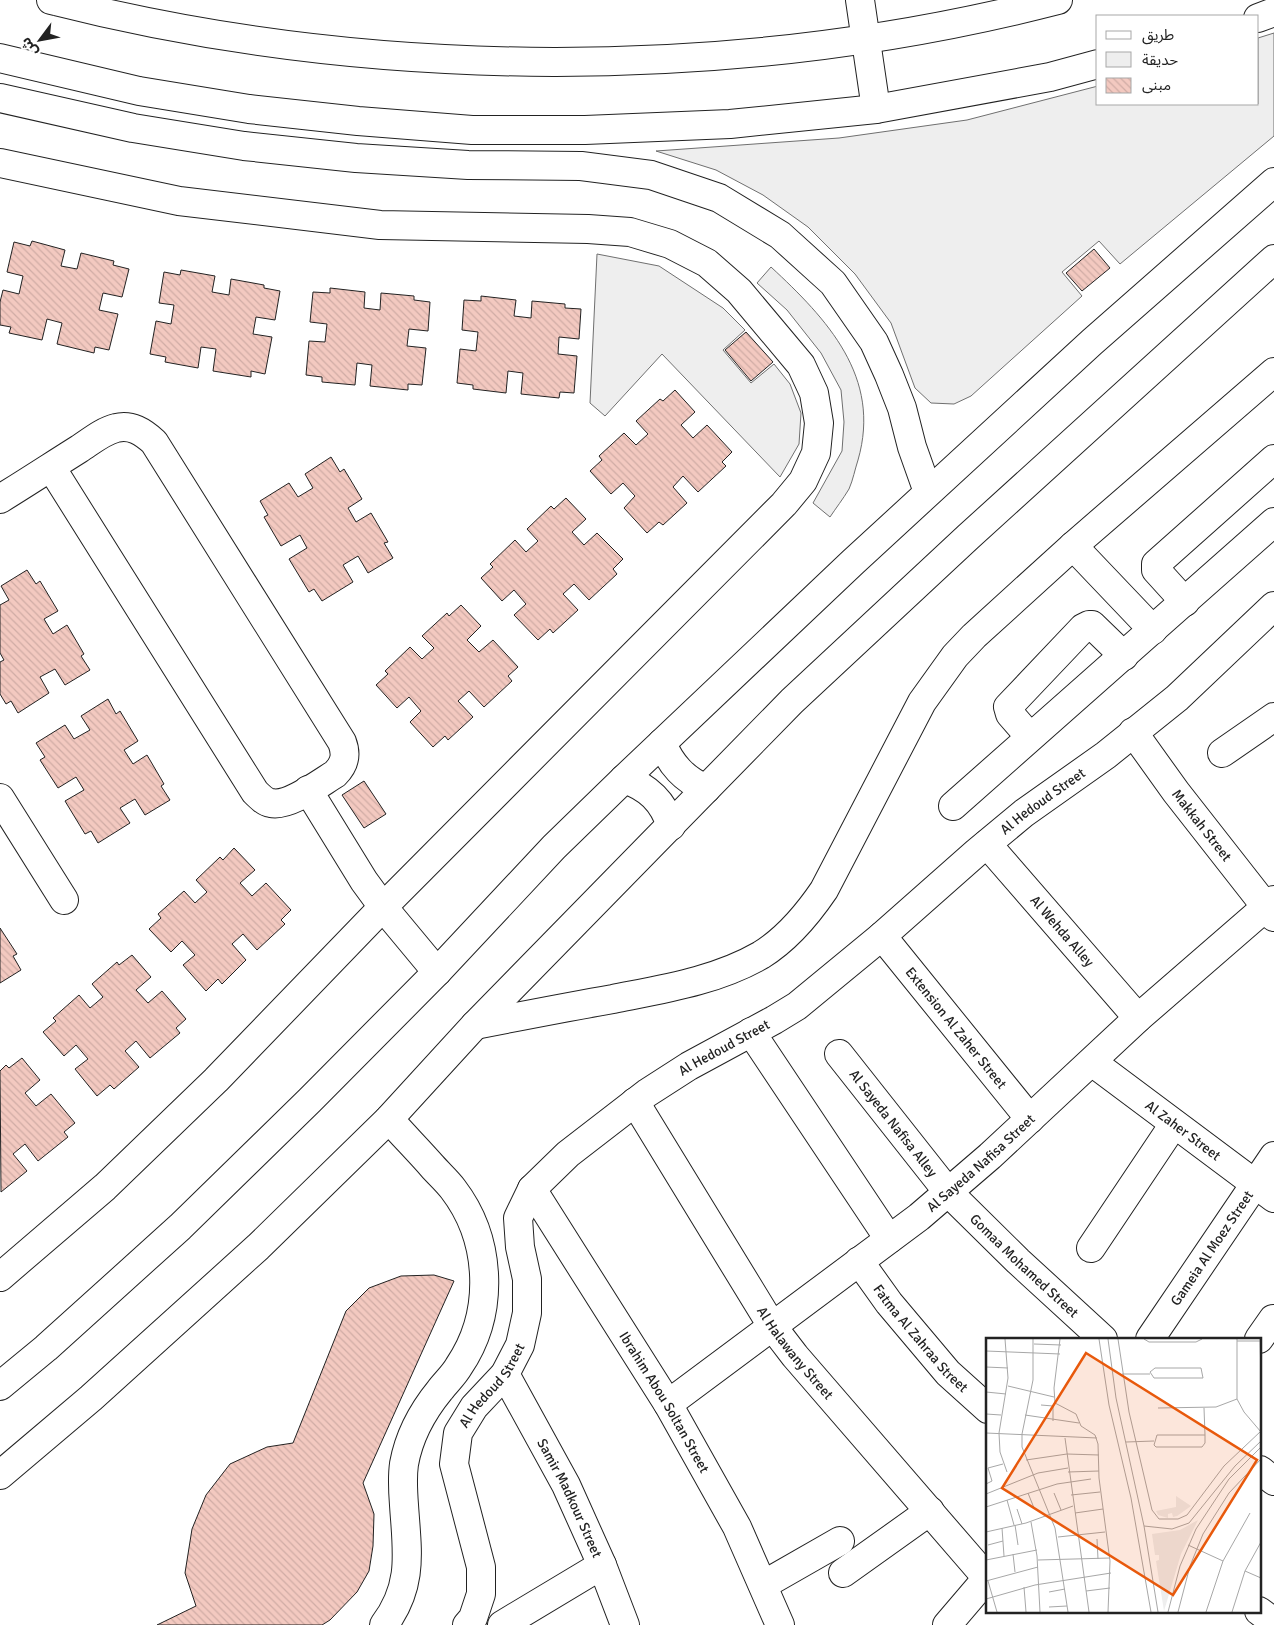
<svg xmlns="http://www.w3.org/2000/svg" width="1274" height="1625" viewBox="0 0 1274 1625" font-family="Signika,'Noto Sans Arabic',sans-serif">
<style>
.green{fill:#eee;stroke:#6f6f6f}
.building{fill:url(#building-back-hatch);stroke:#222}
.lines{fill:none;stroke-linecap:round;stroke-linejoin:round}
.minor-casing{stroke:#222;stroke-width:30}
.minor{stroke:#fff;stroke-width:28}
.labels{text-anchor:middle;stroke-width:4;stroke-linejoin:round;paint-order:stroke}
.street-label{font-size:14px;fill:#222;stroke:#fff}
.inset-road{fill:none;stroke:#a7a7a7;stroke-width:1}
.view{fill:#e8590c;fill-opacity:0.15;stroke:#e8590c;stroke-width:2.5}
.inset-edge{fill:none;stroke:#222;stroke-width:2.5}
</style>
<defs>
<pattern id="building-back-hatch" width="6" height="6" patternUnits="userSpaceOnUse" patternTransform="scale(1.25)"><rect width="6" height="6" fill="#f3c9c0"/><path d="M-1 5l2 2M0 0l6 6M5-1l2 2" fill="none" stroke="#d0aca5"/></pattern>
</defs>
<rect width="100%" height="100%" fill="#fff"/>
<path class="green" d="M1274 33V136L1120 264 1099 241 1062 272 1082 296 971 396 954 404 931 403 915 388 891 323 855 274 808 227 763 195 716 170 656 151 839 138 967 120 1098 86V104H1258V38Z
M597 254 659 266 723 308 745 330 723 350 751 383 774 364 790 384 801 413 799 444 780 477 662 354 605 416 590 403Z
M771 267C827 319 882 377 858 460 855 469 853 480 849 489 843 499 836 508 830 517L813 503 842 451 844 422 841 390 821 353 787 310 757 283Z"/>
<path class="building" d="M32 241 65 250 61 266 77 269 81 253 114 261 113 265 129 269 122 297 103 293 99 310 118 314 109 350 95 347 94 353 57 344 62 323 47 319 42 340 9 333 11 327 0 325V302L3 290 19 294 23 276 7 272 14 242 30 246Z
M1094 249 1110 268 1082 291 1066 273Z
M181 270 215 276 212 292 229 295 231 279 264 285V288L280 291 275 320 256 317 253 334 272 337 265 374 251 371V377L213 371 216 349 201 347 198 368 165 362 166 357 150 354 156 321 171 324 174 305 159 303 164 272 180 275Z
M330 288 365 292 364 308 380 310 381 293 414 296V300L430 302 428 331 409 329 407 346 426 348 422 385 408 384V390L370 386 372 365 357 363 355 385 322 382V377L306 375 309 341 325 342 327 324 310 322 313 292 330 293Z
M481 296 516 300 514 316 531 318 532 301 565 304V308L581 309 579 339 559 337 558 354 577 356 574 393 560 392 559 398 521 394 523 373 508 371 506 393 473 389V385L457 383 460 349 476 351 478 332 462 330 464 300 481 301Z
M746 332 773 362 751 381 725 350Z
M675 390 695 412 681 425 693 438 707 425 732 452 722 462 726 466 698 492 683 476 673 487 687 503 663 525 659 522 647 533 624 508 635 496 623 483 611 494 590 471 602 460 599 456 624 433 636 445 648 434 636 421 660 399 663 401Z
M331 457 340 472 344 469 362 499 348 508 356 522 371 513 388 542 384 543 393 558 368 573 358 556 343 565 353 582 322 601 314 589 309 592 289 559 307 548 300 535 281 546 264 517 268 515 260 501 289 483 298 497 313 488 305 474Z
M566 498 586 519 572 532 584 545 597 533 623 559 613 569 617 574 589 600 574 584 563 594 578 610 553 633 550 629 538 640 514 615 526 604 514 590 502 601 481 578 493 567 490 564 515 540 526 552 538 541 527 529 551 506 554 509Z
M27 570 36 584 40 581 58 611 44 619 53 634 67 625 84 654 81 656 90 670 65 685 55 669 40 677 49 693 18 713 11 701 6 704 0 694V662L4 660 0 653V605L9 600 1 586Z
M461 605 481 626 467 640 479 652 493 640 518 667 508 676 512 681 484 707 469 691 458 701 473 717 448 740 445 736 433 747 410 722 421 711 409 697 397 708 376 685 388 674 385 671 410 647 422 659 434 648 422 636 447 613 449 616Z
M108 699 116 714 120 711 138 741 124 750 133 764 147 755 164 784 161 786 170 800 145 815 135 799 120 808 130 823 98 843 91 831 85 834 65 801 84 790 76 777 58 788 40 760 45 757 36 743 65 725 74 739 90 730 81 716Z
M364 781 386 814 364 828 342 795Z
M234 848 255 870 240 883 252 896 266 883 291 910 281 920 285 924 257 950 243 934 232 944 246 960 222 984 218 979 206 991 183 965 195 955 182 941 171 952 149 929 161 918 158 914 184 891 195 903 207 892 196 880 220 857 223 860Z
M0 928 17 954 13 956 21 970 0 983Z
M132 955 151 977 136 990 148 1003 162 991 186 1019 176 1028 180 1033 150 1058 136 1041 125 1051 139 1067 114 1089 110 1085 97 1096 75 1069 88 1059 76 1045 64 1056 43 1032 56 1021 53 1018 79 995 90 1008 103 997 92 984 117 962 119 965Z
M22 1058 40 1080 25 1093 36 1106 51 1094 75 1123 64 1132 68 1137 38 1161 25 1144 13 1154 27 1171 1 1192 0 1071 6 1065 9 1068Z
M434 1275 454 1281 363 1483 374 1514 373 1546 369 1571 357 1592 330 1620 322 1625H157L196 1606 185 1573 192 1529 206 1495 230 1464 267 1447 293 1443 346 1311 369 1288 401 1276Z"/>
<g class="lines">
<defs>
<g id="minor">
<path d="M51 0C373 82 735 83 1058 0"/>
<path d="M860 0 876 109"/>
<path d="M1258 18 1274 12"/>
<path d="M0 58 139 91 249 109 358 121 472 130H585L730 124 876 109 1050 77 1098 64"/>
<path d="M0 98 133 128 244 146 356 158 468 165 581 166 651 175 719 198 780 235 833 283 874 342 889 375 902 408 912 447 928 492"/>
<path d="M0 163 179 201 380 225 588 229 630 232 670 244 707 263 739 291 801 365 814 393 819 423 816 453 803 481 784 504 383 907 216 1080 105 1187 0 1277"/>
<path d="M0 499C26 483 52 466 79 449 90 442 103 431 116 428 131 424 143 432 154 442L342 742C347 755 345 764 335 774 320 783 289 807 271 803 265 802 260 797 255 792L51 467"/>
<path d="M1073 546 1153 630"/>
<path d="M1185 602 1156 570V564L1274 459"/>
<path id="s1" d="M1133 732 1176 792 1274 917"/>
<path d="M1030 737 1010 714 1008 707 1083 628 1089 625H1092L1124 656"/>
<path d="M662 743C671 765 684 779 706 789"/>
<path d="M1222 753 1274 717"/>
<path d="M624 779C648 787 663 801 671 826"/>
<path d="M308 790 364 881 383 907 437 972"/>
<path d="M0 798 64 900"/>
<path d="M953 806 1274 522"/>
<path id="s2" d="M987 844 1138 1018"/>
<path id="s3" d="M882 936 1030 1119"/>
<path d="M475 1025C521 1016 567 1007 613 999 663 989 716 981 761 955 787 939 807 915 824 890L922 702 955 656 974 636 1073 546 1274 372"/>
<path d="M751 1032 889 1239"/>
<path id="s4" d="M839 1054 948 1192 1018 1261 1103 1339"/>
<path id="s5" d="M1092 1062 1274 1198"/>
<path id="s6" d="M635 1102 772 1326 795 1356 987 1578"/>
<path id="s7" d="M532 1189 668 1404 737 1527 780 1625"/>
<path d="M1091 1248 1174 1124"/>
<path id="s8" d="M859 1261 889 1303 948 1373 988 1409"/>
<path id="s9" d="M1150 1339 1274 1156"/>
<path d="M1259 1339 1273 1319"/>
<path id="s10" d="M505 1374 566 1485 602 1565 625 1625"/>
<path d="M0 1386 46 1348 180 1227 310 1100 437 972 554 847 624 779 853 562 1092 342 1274 182"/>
<path id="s11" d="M668 1404 919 1217 990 1156 1138 1018 1274 900"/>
<path d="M1260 1470 1274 1481"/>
<path d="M0 1475 91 1398 258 1247 389 1119 475 1025 792 701 968 537 1274 259"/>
<path d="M843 1573 930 1511"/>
<path d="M763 1585 840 1541"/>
<path d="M1259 1611 1274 1622"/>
<path d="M384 1625C414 1585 407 1551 404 1505 403 1492 402 1478 404 1464 409 1436 422 1412 440 1390 446 1382 454 1375 459 1366 495 1313 492 1240 453 1189 447 1181 439 1174 432 1166 418 1150 403 1135 389 1119"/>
<path id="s12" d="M467 1625 473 1618 481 1594V1567L454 1464 458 1433 474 1407 505 1374 520 1345 527 1313V1279L520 1247 518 1218 532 1189 568 1154 647 1093 689 1066 774 1020 797 1006 882 936 977 852 1024 813 1106 755 1177 698 1274 606"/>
<path d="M502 1625 602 1565"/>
<path d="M947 1625 988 1577"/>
</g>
</defs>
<use href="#minor" class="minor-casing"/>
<use href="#minor" class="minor"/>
</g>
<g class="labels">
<g class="street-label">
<text dy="5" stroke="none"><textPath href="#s12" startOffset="1112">Al Hedoud Street</textPath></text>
<text dy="5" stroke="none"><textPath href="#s1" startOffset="116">Makkah Street</textPath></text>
<text dy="5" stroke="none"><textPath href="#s2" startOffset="115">Al Wehda Alley</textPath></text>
<text dy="5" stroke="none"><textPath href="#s3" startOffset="118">Extension Al Zaher Street</textPath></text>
<text dy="5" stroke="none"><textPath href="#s12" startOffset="708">Al Hedoud Street</textPath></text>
<text dy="5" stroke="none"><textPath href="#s4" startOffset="88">Al Sayeda Nafisa Alley</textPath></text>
<text dy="5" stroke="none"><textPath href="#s5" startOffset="114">Al Zaher Street</textPath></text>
<text dy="5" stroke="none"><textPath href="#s11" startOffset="395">Al Sayeda Nafisa Street</textPath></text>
<text dy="5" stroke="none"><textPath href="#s9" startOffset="110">Gameia Al Moez Street</textPath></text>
<text dy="5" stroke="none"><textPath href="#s4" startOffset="282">Gomaa Mohamed Street</textPath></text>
<text dy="5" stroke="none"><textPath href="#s8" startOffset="99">Fatma Al Zahraa Street</textPath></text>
<text dy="5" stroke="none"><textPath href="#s6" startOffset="298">Al Halawany Street</textPath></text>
<text dy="5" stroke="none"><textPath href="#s12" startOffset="258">Al Hedoud Street</textPath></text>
<text dy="5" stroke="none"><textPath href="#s7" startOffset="251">Ibrahim Abou Soltan Street</textPath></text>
<text dy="5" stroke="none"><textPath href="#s10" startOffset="140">Samir Madkour Street</textPath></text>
</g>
</g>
<g transform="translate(986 1338)">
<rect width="275" height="275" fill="#fff"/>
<path d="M190 158 205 168 191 178 187 179 186 175 182 176V180L172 177 170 173 190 169ZM212 182 195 216 178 273 170 223 173 222V217H169L166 196 194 192Z" fill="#eee"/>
<path class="inset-road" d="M19 1 22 40 13 95 14 114 21 134M47 1V42L36 96V109L69 190 82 274M74 1 68 50 69 65 90 76 95 88 109 97 112 106 113 140 124 223 122 274M113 1 123 67 145 160 165 274M122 1 130 60 158 188 172 274M132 1 143 74 166 172 173 181H192L201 177 238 128 275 93M158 1 163 4H210L216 1M251 1V61L258 74 275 94M274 1 275 37M251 3H275M48 6 75 7M0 13 74 16M0 29 22 30M169 30H215L217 40H168L164 34ZM136 36H164M22 48 68 59M0 54 20 56M55 67 67 68V83M172 70 230 69 251 61M218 70 219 97V105L216 109H170L168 107 171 97H219M0 76 15 77M39 77 93 85M0 95 111 100M79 100 103 274M140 104 168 103M40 122 81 116 113 117M2 130 17 126M82 134 113 133M0 146 6 143 2 130M42 155 48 170M68 155 75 172M0 156 52 135 82 130M85 157 114 154M21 162 28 187M0 169 71 146 105 141M31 171 36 186M89 175 117 171M45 184 51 218 54 274M29 187 32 207M158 188 186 191 203 185 249 128 275 103M16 190 18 218M0 194 40 185 87 168M72 199 119 194M111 201 112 221M2 207 17 203M202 207 237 223M27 216 29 234M0 222 51 212M52 222 124 220M259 233 275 240M0 243 52 229M2 243 11 274M38 249 40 274M100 253 124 250M63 254 79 251M0 261 49 247 125 235M63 269 81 268M182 274 194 228 210 191 243 141 275 109M192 274 204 228 217 196 243 155 275 121M220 274 237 223 264 175M246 274 259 233 275 204"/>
<path class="view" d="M100 15 271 122 187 257 16 150Z"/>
<rect width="275" height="275" class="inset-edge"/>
</g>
<rect x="1096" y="15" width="162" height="90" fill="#ffffff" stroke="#a7a7a7"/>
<rect x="1106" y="31" width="25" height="8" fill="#ffffff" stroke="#a7a7a7"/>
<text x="1142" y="40" font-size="15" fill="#222222">طريق</text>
<rect x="1106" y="52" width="25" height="15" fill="#eeeeee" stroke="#a7a7a7"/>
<text x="1142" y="65" font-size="15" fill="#222222">حديقة</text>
<rect x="1106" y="78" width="25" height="15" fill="url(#building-back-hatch)" stroke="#a7a7a7"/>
<text x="1142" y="90" font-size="15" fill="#222222">مبنى</text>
<g transform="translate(40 40) rotate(238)" stroke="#ffffff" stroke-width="4" paint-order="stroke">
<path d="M0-4L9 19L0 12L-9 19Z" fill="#222222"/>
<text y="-8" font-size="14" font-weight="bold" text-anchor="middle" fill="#222222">ش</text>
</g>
</svg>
